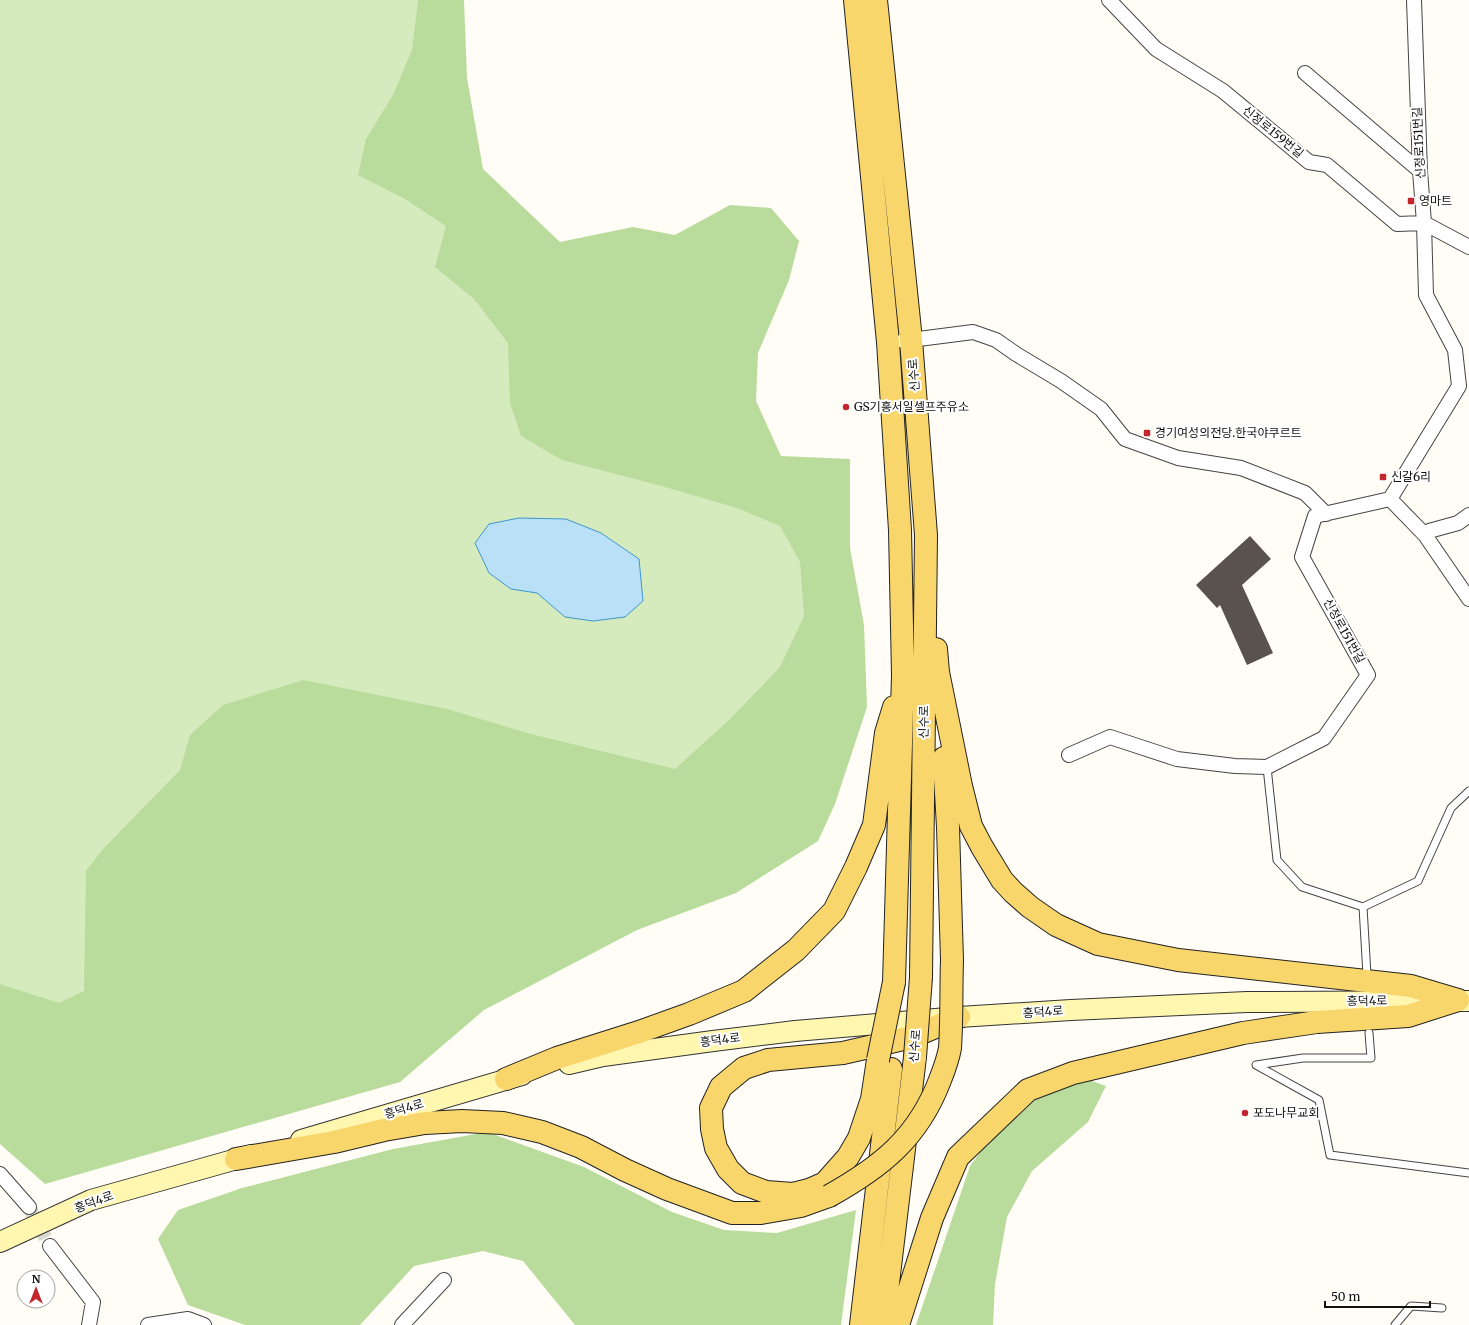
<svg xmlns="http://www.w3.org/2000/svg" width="1469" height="1325" viewBox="0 0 1469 1325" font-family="Merriweather,'Noto Sans KR',serif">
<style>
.green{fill:#d5ebbd}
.forest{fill:#b9dc9c}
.water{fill:#b9e0f7;stroke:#3f96cf}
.building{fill:#5a524d}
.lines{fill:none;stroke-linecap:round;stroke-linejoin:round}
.street-tunnel{stroke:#dbdad3;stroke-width:14;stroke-dasharray:14 7;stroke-linecap:butt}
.lane-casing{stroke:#444;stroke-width:9}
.street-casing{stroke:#444;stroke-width:16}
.secondary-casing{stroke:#333;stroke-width:22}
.primary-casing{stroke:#222;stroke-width:24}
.lane{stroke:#fff;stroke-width:7}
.street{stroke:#fff;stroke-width:14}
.secondary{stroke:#fff6b0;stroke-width:20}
.primary{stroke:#f9d66b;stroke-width:22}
.primary-bridge-casing{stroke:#222;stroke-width:24;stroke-linecap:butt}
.primary-bridge{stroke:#f9d66b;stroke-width:22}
.poi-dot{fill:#c4262e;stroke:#fff;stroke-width:1.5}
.labels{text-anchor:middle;stroke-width:4;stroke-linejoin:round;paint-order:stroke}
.street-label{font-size:12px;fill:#111;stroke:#fff}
.poi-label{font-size:12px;fill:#111;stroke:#fff;text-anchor:start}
</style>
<rect width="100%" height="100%" fill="#fffdf5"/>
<path class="green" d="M0 0H464L445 55 467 179 828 543 785 722 96 1024 0 1008Z"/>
<path class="forest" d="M418 0H464L467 78 483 169 560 242 633 227 675 235 730 205 771 208 799 241 789 280 758 353 756 401 781 456 850 459V548L864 625 867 707 835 804 818 841 736 893 637 930 484 1010 400 1082 45 1184 0 1144V984L59 1003 84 991 86 871 103 849 180 770 190 735 223 705 303 680 447 709 531 734 675 769 729 720 780 667 804 616 800 562 780 526 737 508 658 485 562 460 521 436 510 403 508 343 474 299 435 267 446 226 405 199 358 175 366 139 393 95 412 50Z
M1084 1078 1106 1086 1088 1122 1032 1171 1007 1217 995 1284 993 1325H916L970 1166 1006 1117 1046 1090Z
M487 1132 584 1167 672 1212 724 1230 777 1233 856 1210 841 1325H575L523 1261 483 1251 414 1266 360 1325H245L188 1305 158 1239 178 1210 242 1188 393 1149Z"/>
<path class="water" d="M519 518 566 519 601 533 639 559 643 601 625 617 593 621 565 617 537 593 511 589 489 573 475 543 489 524Z"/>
<path class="building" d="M1250 536 1271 559 1242 585 1273 653 1247 665 1220 605 1217 608 1196 585Z"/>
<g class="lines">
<path class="street-tunnel" d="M29 1207 50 1246"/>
<defs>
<path id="lane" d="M1267 767 1277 860 1302 887 1363 907 1418 881 1451 808 1469 791
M1363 907 1367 975
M1369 1033 1371 1058H1303L1256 1065 1319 1100 1330 1155 1469 1173
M1395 1325 1411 1306 1442 1308"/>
<path id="street" d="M1109 0 1156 49 1223 91 1309 162 1327 165 1397 224 1424 223 1469 247
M1305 73 1420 171
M903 341 973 332 996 340 1016 354 1061 381 1101 409 1125 439 1178 458 1241 468 1305 493 1326 514
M1390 499 1459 386 1455 350 1426 295 1424 223 1420 171 1414 0
M1425 535 1429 531 1458 523 1469 515
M1069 755 1110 737 1177 759 1235 766 1267 767 1324 738 1368 675 1302 557 1315 516 1390 499 1425 535 1469 599
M0 1174 29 1207
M50 1246 93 1302 89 1325
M148 1325 188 1319 204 1325
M402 1325 444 1280"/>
<path id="secondary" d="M569 1064 603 1056 713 1041 795 1031 959 1017 1071 1010 1247 1002 1469 1001
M301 1140 522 1075
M0 1242 91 1200 251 1155"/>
<path id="primary" d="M855 0 888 342 900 530 903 675 894 982
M876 0 911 340 926 535 921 977
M936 649 938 672 961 786 971 826 982 847 1002 880 1013 892 1030 907 1056 925 1098 944 1178 960 1411 986 1458 1000
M944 758 948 827 952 960
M878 1060 872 1099 859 1138 848 1157 825 1183 809 1190 793 1194 766 1192 742 1183 728 1169 716 1148 712 1129 711 1108 721 1087 744 1068 768 1060 843 1053 912 1037 959 1017
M506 1079 557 1058 639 1032 689 1014 744 991 796 950 834 911 856 867 874 825 886 733 894 707
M236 1159 334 1142 384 1130 425 1123 462 1121 503 1123 542 1132 581 1147 625 1170 667 1189 732 1213H761L801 1206 829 1196
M861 1325 891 1069
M883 1325 915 1057
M898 1325 932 1218 958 1157 1028 1090 1073 1073 1243 1033 1317 1022 1408 1016 1458 1000"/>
</defs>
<use href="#lane" class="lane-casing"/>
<use href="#street" class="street-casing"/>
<use href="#secondary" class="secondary-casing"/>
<use href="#primary" class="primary-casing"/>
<use href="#lane" class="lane"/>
<use href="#street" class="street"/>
<use href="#secondary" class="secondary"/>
<use href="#primary" class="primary"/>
<defs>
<path id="primary-bridge" d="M915 1057 921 977
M878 1060 894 982
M829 1196C881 1167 918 1138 940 1080 944 1070 948 1059 950 1048 952 1019 951 989 952 960"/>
</defs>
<use href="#primary-bridge" class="primary-bridge-casing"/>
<use href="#primary-bridge" class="primary-bridge"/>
</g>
<g class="poi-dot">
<rect x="1407" y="197" width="8" height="8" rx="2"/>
<circle cx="846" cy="407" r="4"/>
<rect x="1143" y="429" width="8" height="8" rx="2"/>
<rect x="1379" y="473" width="8" height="8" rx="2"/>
<circle cx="1245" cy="1113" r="4"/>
</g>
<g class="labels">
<g class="street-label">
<text transform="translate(1273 132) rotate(39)" y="4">신정로159번길</text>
<text transform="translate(1419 143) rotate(-93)" y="4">신정로151번길</text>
<text transform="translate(914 375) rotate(-94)" y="4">신수로</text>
<text transform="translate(1344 631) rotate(61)" y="4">신정로151번길</text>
<text transform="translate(924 722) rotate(-89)" y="4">신수로</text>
<text transform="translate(1367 1001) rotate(-1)" y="4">흥덕4로</text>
<text transform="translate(1043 1012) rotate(-4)" y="4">흥덕4로</text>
<text transform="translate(720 1040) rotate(-7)" y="4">흥덕4로</text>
<text transform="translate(915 1046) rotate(-85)" y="4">신수로</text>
<text transform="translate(404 1109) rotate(-17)" y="4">흥덕4로</text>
<text transform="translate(94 1202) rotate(-20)" y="4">흥덕4로</text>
</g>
<g class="poi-label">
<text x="1419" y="205">영마트</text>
<text x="854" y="411">GS기흥서일셀프주유소</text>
<text x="1155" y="437">경기여성의전당.한국야쿠르트</text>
<text x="1391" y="481">신갈6리</text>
<text x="1253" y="1117">포도나무교회</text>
</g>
</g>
<g transform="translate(36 1289)"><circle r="19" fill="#ffffff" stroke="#a0a0a0"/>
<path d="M0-3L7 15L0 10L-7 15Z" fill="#c4262e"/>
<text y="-6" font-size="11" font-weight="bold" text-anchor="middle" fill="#111111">N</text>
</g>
<path d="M1325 1301v6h105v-6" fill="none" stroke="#111111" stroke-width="2"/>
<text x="1331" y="1301" font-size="12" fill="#111111" stroke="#ffffff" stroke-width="3" paint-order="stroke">50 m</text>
</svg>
